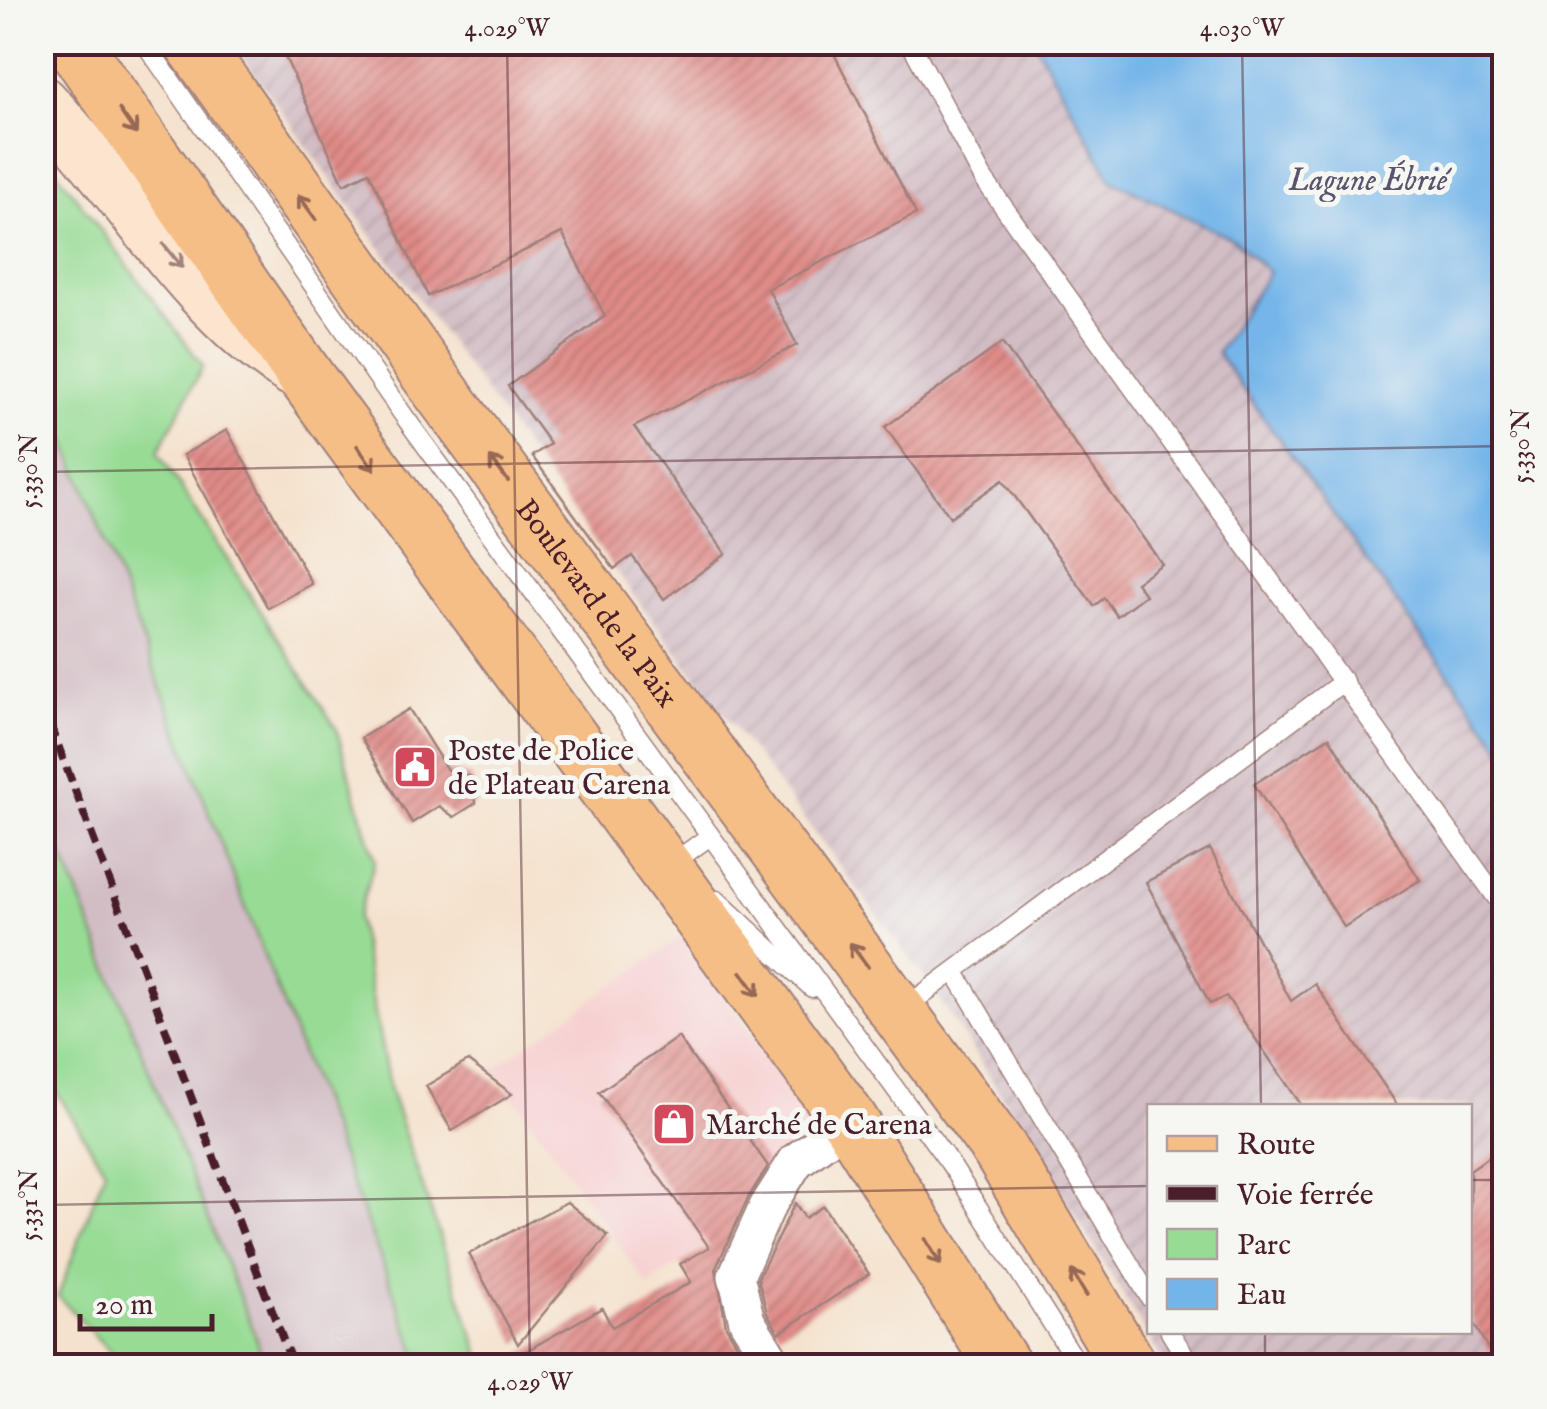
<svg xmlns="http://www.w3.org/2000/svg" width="1547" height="1409" viewBox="0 0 1547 1409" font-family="'IM FELL English',serif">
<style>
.built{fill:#f7cfd0}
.industrial{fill:url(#industrial-furrows);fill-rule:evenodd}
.railway{fill:#d2bdc5}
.green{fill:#97db94;stroke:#707d60;stroke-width:2.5}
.water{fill:#74b5e9;stroke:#5f6a8a;stroke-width:2.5}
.building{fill:url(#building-hatch)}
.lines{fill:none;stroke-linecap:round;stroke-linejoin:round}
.lane-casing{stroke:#a0807c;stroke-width:21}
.street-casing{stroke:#a0807c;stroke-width:39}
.secondary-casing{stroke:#a0807c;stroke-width:54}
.primary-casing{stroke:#a0807c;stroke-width:59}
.lane{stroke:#fff;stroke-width:18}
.street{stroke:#fff;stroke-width:35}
.secondary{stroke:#fbe5cf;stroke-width:50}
.primary{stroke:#f6be87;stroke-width:55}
.rail{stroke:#4a1f2b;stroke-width:8;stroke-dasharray:15 8;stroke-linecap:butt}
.oneway{stroke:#976754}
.oneway2{stroke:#a2827d}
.ticks{fill:none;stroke:#4a1f2b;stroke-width:2.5;stroke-opacity:0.45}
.labels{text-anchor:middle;stroke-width:10;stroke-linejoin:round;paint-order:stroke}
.street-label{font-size:30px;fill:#4a1f2b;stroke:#f6f6f2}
.poi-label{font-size:30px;fill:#4a1f2b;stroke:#f6f6f2;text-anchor:start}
.water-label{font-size:32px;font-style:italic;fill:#59546e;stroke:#f6f6f2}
.neatline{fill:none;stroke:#4a1f2b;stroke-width:4}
.ticks-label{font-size:25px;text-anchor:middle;fill:#4a1f2b}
</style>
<defs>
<pattern id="industrial-furrows" width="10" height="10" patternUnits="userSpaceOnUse" patternTransform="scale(2.5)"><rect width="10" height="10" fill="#d2bdc5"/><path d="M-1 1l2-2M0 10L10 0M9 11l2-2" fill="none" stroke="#b6a2a9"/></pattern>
<pattern id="building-hatch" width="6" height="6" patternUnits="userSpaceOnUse" patternTransform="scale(2.5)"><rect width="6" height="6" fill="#e08c89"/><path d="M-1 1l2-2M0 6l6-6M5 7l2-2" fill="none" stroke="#b87270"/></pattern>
</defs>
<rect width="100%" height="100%" fill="#f6f6f2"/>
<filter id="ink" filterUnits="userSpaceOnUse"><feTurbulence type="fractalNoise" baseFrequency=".01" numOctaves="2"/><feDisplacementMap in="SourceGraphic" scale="20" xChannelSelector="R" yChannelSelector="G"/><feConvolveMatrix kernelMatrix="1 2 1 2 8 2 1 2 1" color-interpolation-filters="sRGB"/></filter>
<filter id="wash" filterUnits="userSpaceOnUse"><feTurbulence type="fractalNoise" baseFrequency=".0048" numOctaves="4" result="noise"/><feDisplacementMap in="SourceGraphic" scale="40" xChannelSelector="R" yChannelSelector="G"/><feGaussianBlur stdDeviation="2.25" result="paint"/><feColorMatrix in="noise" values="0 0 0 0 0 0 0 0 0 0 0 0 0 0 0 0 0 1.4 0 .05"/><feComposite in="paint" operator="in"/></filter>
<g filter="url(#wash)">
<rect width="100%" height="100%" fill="#f5e2cd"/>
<path class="built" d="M682 937 836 1154 648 1286 494 1069Z"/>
<path class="industrial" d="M232 43H1035L1112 180 1234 240 1269 273 1217 353 1504 751V1366H1166L1028 1136 932 987 614 569ZM1150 1106H1470V1332H1150Z"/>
<path class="railway" d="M42 381 395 1291 422 1366H265L44 809Z"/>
<path class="green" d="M43 153 203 366 158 452 336 728 375 861 357 918 390 1091 484 1366H422L43 381Z
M44 809 256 1338 265 1366H123L58 1296 105 1170 43 1070Z"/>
<path class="water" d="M1035 43H1504V751L1217 353 1269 272 1234 240 1112 180Z"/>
<g id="blocks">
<path class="building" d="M278 42H828L916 214 768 289 797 345 634 427 726 554 664 599 632 556 614 569 532 456 550 444 508 386 605 316 562 233 428 296 369 172 344 184Z
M1002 343 1162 564 1136 582 1145 595 1117 616 1104 598 1094 606 1003 480 950 517 885 427Z
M227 430 312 584 268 608 183 455Z
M409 709 447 770 472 777 476 803 454 817 439 806 412 823 361 738Z
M1329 737 1420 880 1344 927 1254 784Z
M1210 849 1291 1001 1315 984 1398 1106H1302L1226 996 1210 1004 1146 882Z
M678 1037 768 1166 748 1198 716 1268 726 1326 744 1356 728 1366H500L602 1308 612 1327 691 1282 680 1264 709 1247 599 1092Z
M468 1061 512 1094 452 1131 426 1086Z
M1504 1146V1366H1498L1470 1317V1170Z
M567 1202 608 1236 518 1344 469 1254Z
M795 1203 805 1218 823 1206 869 1274 779 1333 767 1313 758 1278Z"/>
</g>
</g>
<g filter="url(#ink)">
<use href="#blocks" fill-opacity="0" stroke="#a0807c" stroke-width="2.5"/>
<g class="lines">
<defs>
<path id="lane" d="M144 42 404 416 951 1165 1079 1366
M910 42 983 178 1504 908
M670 865 710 836
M717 900 812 988
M954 971 1150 1298
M903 1009 1344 681
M1170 1332 1191 1366"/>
<path id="street" d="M775 1366 747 1321 736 1276 767 1207 796 1161 850 1121"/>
<path id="secondary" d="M42 101C123 187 194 310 293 371"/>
<g id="primary">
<path d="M72 42 308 380 850 1121 1003 1366"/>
<path id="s1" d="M192 42 440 390 1000 1150 1129 1366"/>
</g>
</defs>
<use href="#lane" class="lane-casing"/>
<use href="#street" class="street-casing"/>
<use href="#secondary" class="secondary-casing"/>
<use href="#primary" class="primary-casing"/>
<use href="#lane" class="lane"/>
<use href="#street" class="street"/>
<use href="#secondary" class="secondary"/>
<use href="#primary" class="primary"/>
<path class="rail" d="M42 703 293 1366"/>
</g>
<defs><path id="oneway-shaft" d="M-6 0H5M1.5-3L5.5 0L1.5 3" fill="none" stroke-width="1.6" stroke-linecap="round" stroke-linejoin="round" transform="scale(2.5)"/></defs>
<g class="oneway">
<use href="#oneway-shaft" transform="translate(128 122) rotate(55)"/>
<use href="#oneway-shaft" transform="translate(307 207) rotate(-126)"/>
<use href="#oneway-shaft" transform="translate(366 458) rotate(54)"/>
<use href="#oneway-shaft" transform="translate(499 469) rotate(-127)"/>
<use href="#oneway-shaft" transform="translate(859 955) rotate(-127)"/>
<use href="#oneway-shaft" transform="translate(750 984) rotate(54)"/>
<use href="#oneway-shaft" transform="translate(933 1252) rotate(59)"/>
<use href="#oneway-shaft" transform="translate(1079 1283) rotate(-121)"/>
</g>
<use class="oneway2" href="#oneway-shaft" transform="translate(173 256) rotate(51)"/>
</g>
<path class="ticks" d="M507 42 530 1366M1242 42 1261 1106M42 472 1504 446M1470 1180H1504M42 1205 1150 1186M1265 1332V1366"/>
<defs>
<symbol id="civic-square" viewBox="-11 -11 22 22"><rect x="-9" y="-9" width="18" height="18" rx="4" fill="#d1495b" stroke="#f6f6f2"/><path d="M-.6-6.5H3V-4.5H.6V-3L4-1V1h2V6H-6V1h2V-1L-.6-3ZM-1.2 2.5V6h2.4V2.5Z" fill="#fff"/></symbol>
<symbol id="shop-square" viewBox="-11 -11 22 22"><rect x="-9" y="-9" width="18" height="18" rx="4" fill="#d1495b" stroke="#f6f6f2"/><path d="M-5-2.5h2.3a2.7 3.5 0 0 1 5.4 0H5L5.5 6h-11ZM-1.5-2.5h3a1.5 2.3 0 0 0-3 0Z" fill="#fff"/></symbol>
</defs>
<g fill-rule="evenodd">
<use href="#civic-square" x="390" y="742" width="50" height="50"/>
<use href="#shop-square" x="649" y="1099" width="50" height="50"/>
</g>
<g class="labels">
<g class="street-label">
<text dy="10" stroke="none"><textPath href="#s1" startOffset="692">Boulevard de la Paix</textPath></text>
</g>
<g class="poi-label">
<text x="448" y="760">Poste de Police<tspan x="448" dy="34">de Plateau Carena</tspan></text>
<text x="706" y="1134">Marché de Carena</text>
</g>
<g class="water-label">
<text x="1368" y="190">Lagune Ébrié</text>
</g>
</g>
<rect width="1547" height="1409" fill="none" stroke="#f6f6f2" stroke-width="110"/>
<rect x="1147" y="1104" width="325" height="230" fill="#f6f6f2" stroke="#b1a0a2" stroke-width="2.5"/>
<rect x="1167" y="1136" width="50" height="15" fill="#f6be87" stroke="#b1a0a2" stroke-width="2.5"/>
<text x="1237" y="1154" font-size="30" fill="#4a1f2b">Route</text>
<rect x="1167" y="1186" width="50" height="15" fill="#4a1f2b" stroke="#b1a0a2" stroke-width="2.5"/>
<text x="1237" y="1204" font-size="30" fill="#4a1f2b">Voie ferrée</text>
<rect x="1167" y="1229" width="50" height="30" fill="#97db94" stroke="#b1a0a2" stroke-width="2.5"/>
<text x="1237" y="1254" font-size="30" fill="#4a1f2b">Parc</text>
<rect x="1167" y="1279" width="50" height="30" fill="#74b5e9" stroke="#b1a0a2" stroke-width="2.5"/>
<text x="1237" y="1304" font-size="30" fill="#4a1f2b">Eau</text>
<path d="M80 1314v15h132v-15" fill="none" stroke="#4a1f2b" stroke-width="5"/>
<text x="95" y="1314" font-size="30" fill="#4a1f2b" stroke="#f6f6f2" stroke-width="8" paint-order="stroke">20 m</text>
<rect x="55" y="55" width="1437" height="1299" class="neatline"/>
<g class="ticks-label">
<text x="507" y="36">4.029°W</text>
<text x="1242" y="36">4.030°W</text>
<text transform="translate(1520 446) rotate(-90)" y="9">5.330°N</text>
<text transform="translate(28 471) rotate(-90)" y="9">5.330°N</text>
<text transform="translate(28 1205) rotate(-90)" y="9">5.331°N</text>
<text x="530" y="1390">4.029°W</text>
</g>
</svg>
